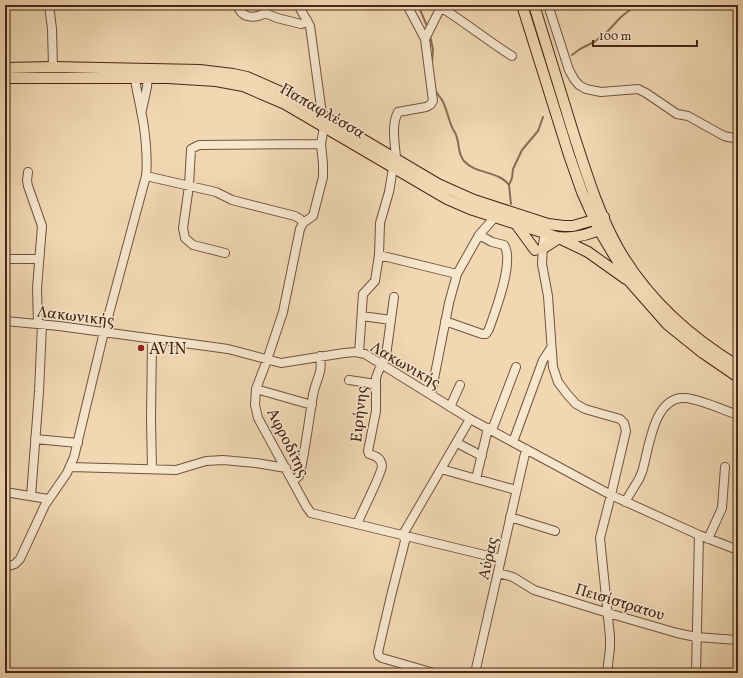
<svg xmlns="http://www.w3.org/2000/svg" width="743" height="678" viewBox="0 0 743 678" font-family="Vollkorn,serif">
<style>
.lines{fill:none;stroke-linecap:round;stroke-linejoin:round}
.stream{stroke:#8a6c54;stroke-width:2}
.minor-casing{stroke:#71523d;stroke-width:10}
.major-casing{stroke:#462616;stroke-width:12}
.minor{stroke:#f6e6ce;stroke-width:8}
.major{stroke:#f1d8b3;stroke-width:10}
.poi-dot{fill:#8f2418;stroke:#f6e6ce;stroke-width:1.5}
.labels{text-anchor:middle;stroke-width:3;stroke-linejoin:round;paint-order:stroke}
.street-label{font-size:16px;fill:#462616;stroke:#f6e6ce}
.poi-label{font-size:16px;fill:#462616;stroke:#f6e6ce;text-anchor:start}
</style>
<rect width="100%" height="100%" fill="#f1d8b3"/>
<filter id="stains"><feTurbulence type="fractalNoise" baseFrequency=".005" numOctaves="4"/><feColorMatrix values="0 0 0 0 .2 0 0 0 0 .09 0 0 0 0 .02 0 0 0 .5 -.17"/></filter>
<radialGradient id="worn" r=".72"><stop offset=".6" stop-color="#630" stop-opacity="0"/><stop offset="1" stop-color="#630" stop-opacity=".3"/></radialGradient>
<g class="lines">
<path class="stream" d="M418 5 427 26
M430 36 433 49 432 63
M572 55 580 49 594 42 605 34 621 17 636 5
M435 90C437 94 440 97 442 100 447 109 448 118 452 127 453 130 455 132 456 135 460 144 457 153 464 161 475 174 499 171 509 185
M511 204 509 185 512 178 513 169 522 150 538 131 543 117"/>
<defs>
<path id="minor" d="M49 5 52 29 53 67
M298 5 310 26 322 114
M407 5 425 39
M548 5 569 70 574 79 579 85 586 89 601 92 638 89 646 93 677 114 688 116 724 136 738 139
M442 8C466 23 488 41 512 56
M239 9C244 19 257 18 265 13L277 18 301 24 304 23 307 20
M142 110 147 87 148 72
M324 127 321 144 323 164V177L313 216 303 223 300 229 283 312 267 360 256 389 255 405 258 418 306 506 311 513 501 559
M396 158C395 144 391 125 398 112L426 107 430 105 433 101 425 39 442 5
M28 172 27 181 28 186 42 226 37 288 38 324
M146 176 216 192 232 200 295 216 300 219 303 223
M546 228 543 244 542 264 548 296 553 367 558 382 567 394 576 404 585 409 620 419 624 423 626 431 611 495 600 538 610 637V648L607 673
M225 253 193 245 185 238 183 228 189 186 191 149 199 145 321 144
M379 255 457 274
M5 259H39
M362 316 391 320
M5 321 59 326 228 349 281 363 344 353 356 352 365 354 470 419 611 495 699 535 738 550
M445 321 482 334H486L489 329C495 312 515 261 504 245L492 242 479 235
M359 353 363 294 375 281 379 255 380 223 389 192 393 168
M349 380 376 384
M256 389 312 405
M431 394 449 303 457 274 479 235 495 217
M450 407 460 385
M492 430 516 367
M35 439 78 443
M513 442 543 360 551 348
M457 443 482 456
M70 467 176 470 206 461 223 460 256 463 286 468
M152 469 151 420 152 339
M441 469 516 490
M476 479 488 428
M293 481 299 476 301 469C306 444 309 420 313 395 316 378 323 375 320 356
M5 492 48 499
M31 496 39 392 42 324
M625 502 639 479 642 472C649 450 653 396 685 398 700 399 723 410 738 415
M510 517 555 531
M357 524C361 514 382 473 382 466 381 458 376 456 369 454L368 451 376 411V378L378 372 386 356 394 297
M402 536 470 419
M406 537 391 596 378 652 379 656 382 658 434 673
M708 539 722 508 725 467
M5 567 15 564 20 559 45 505 67 473 74 457 104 332 146 176C148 158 145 128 141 111 139 98 135 87 135 74
M498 573 513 577 534 590 608 613 677 633 696 637 738 640
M475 673 526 449
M696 673 699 535"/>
<path id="major" d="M522 5 569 155 582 192 599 230 630 282 667 324 703 353 738 377
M534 5C547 47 560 90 573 132 586 172 598 212 618 248 646 297 690 337 738 366
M5 68 53 67 200 70 233 74 247 77 288 95 438 184 474 200 548 224 564 226H573L604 217
M5 78H168L216 81 243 86 285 104 447 199 470 209 557 237C575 239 592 234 607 226
M516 224 535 250
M561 239 588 252 626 279
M542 249 559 238"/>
</defs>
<use href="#minor" class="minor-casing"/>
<use href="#major" class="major-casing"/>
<use href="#minor" class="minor"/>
<use href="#major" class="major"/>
</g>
<circle class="poi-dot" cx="141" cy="348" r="4"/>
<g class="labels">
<g class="street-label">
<text transform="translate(323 110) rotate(30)" y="6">Παπαφλέσσα</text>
<text transform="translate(76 315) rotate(7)" y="6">Λακωνικής</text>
<text transform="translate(406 364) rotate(30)" y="6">Λακωνικής</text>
<text transform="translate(358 414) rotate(-84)" y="6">Ειρήνης</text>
<text transform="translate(289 442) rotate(63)" y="6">Αφροδίτης</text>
<text transform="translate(487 558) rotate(-77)" y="6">Αύρας</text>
<text transform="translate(620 601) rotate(17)" y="6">Πεισίστρατου</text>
</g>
<g class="poi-label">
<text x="149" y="354">AVIN</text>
</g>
</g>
<rect width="743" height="678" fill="none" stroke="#f1d8b3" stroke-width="20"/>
<rect x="6" y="6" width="731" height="666" fill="none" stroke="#462616" stroke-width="2"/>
<rect x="10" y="10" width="723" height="658" fill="none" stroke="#462616"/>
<path d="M593 40v6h104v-6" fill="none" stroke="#462616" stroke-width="2"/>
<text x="599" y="40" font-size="12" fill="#462616" stroke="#f6e6ce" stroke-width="3" paint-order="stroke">100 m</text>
<rect width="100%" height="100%" filter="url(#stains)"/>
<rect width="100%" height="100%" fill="url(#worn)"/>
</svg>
